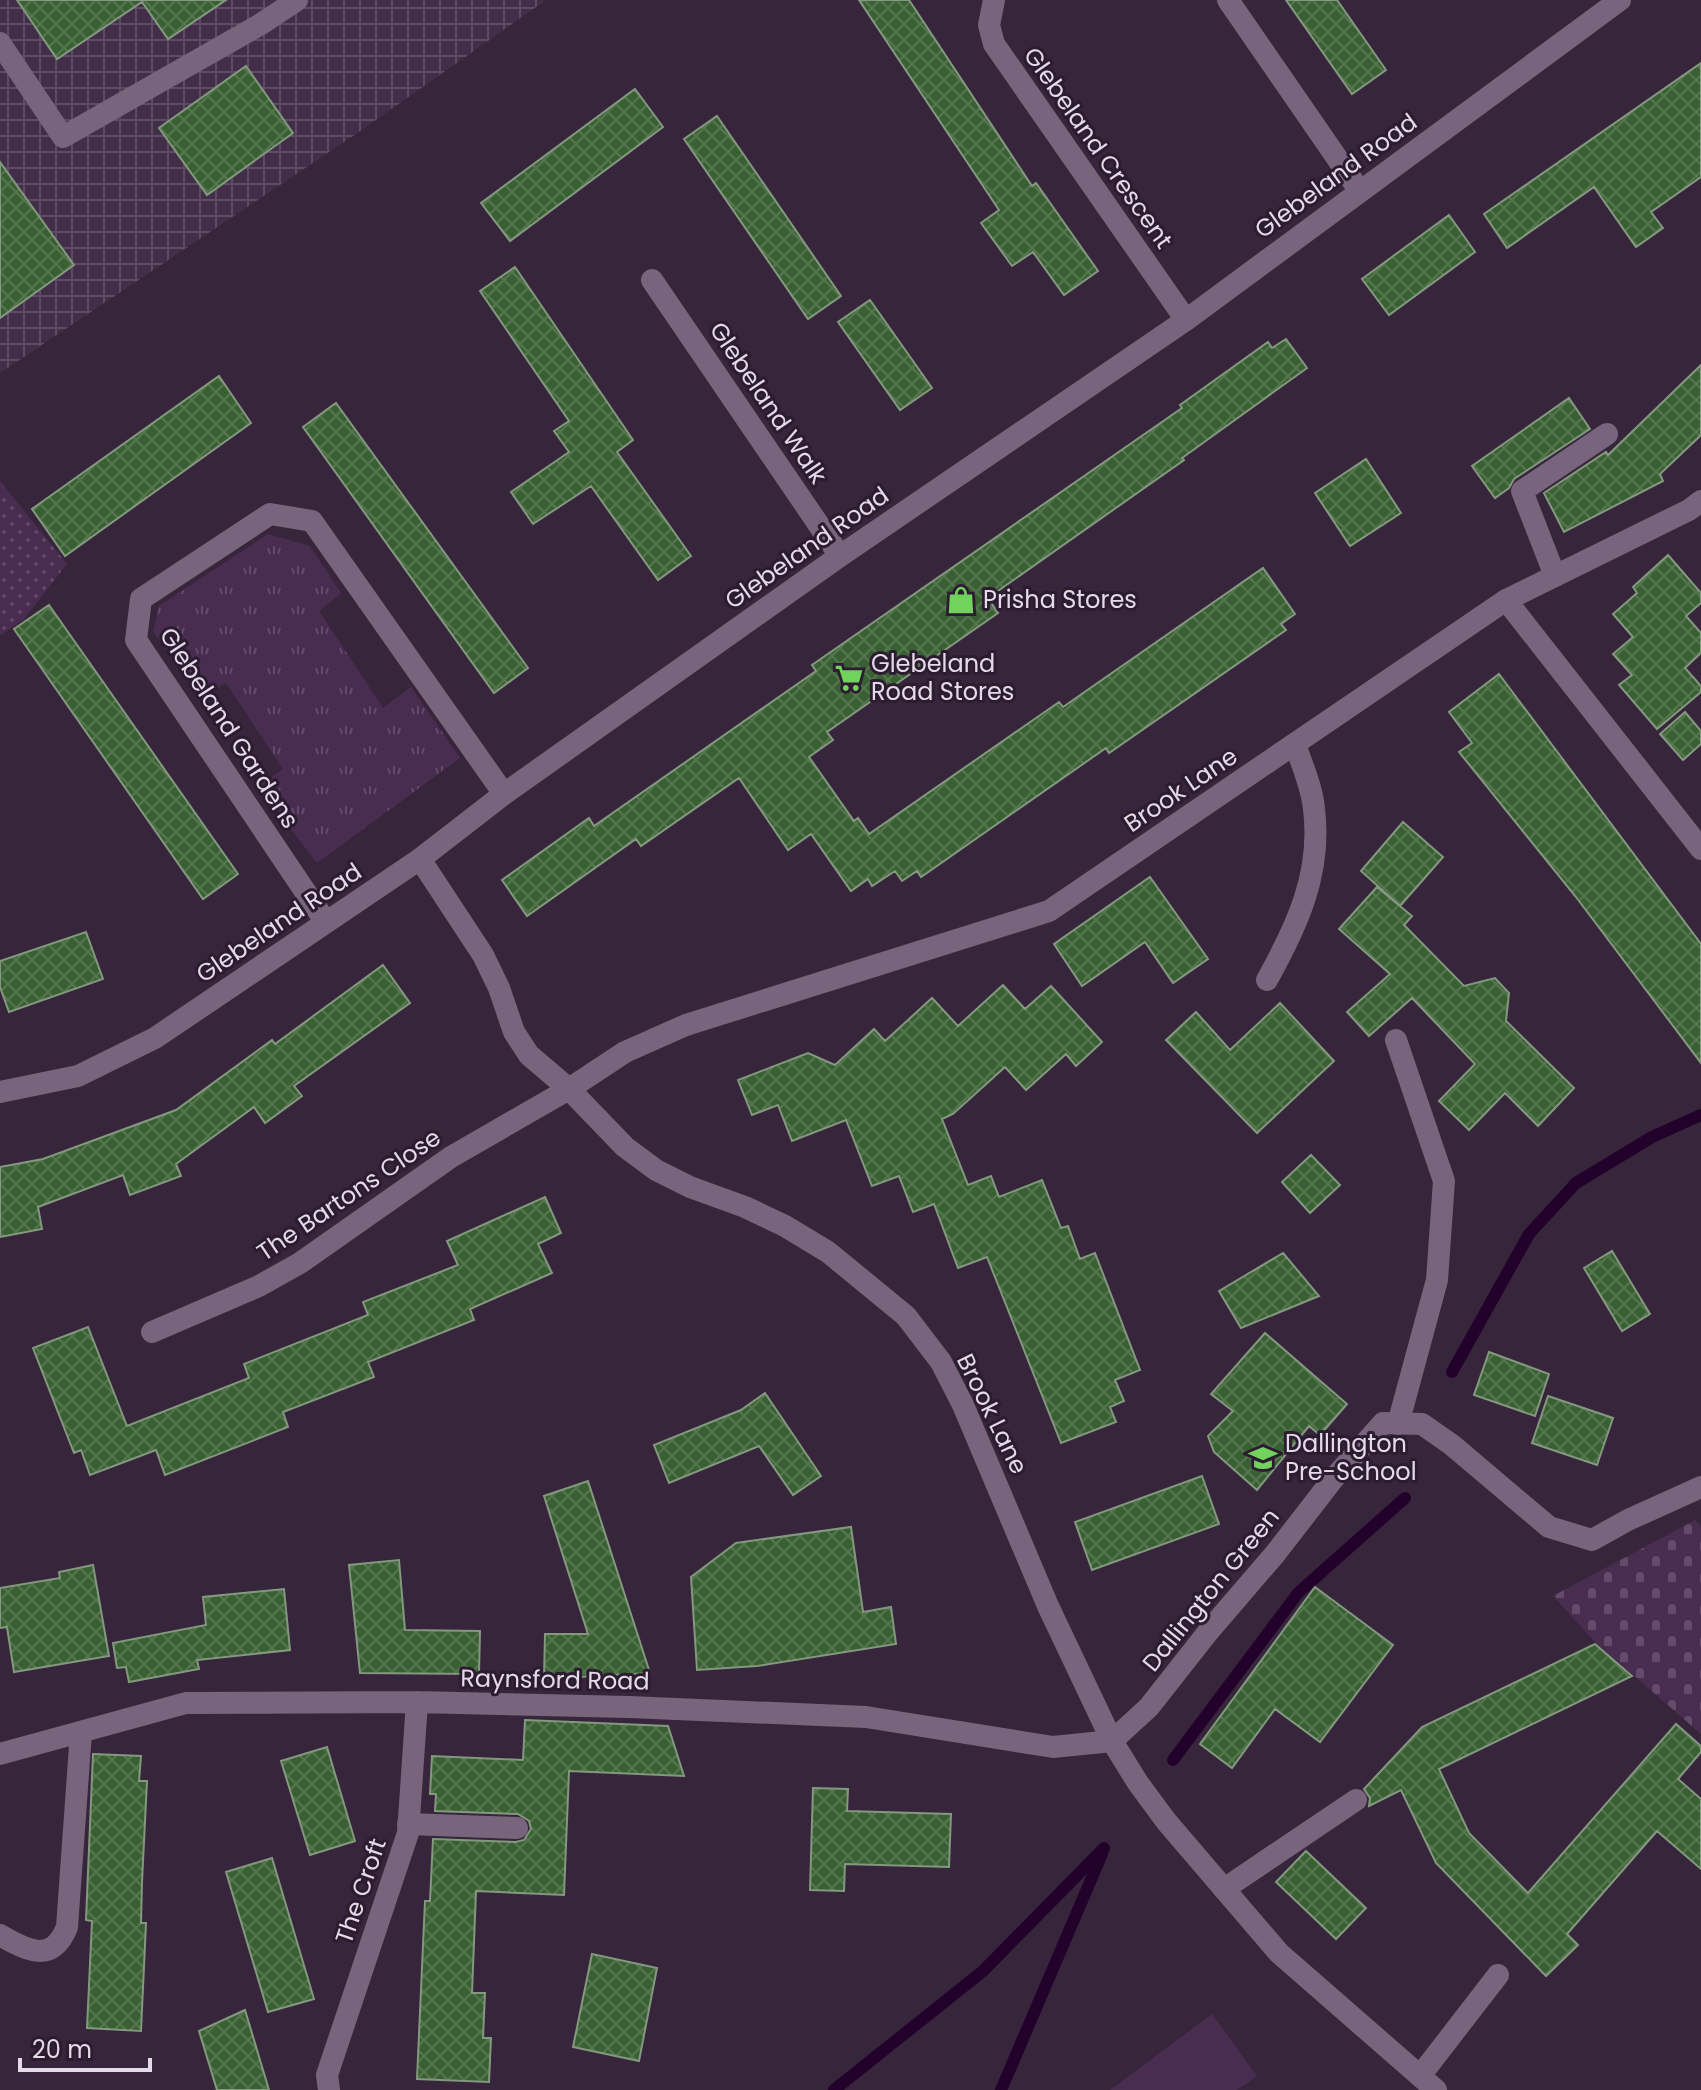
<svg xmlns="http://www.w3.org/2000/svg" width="1701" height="2090" viewBox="0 0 1701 2090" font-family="Poppins,sans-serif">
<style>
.industrial{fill:url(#industrial-grid)}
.grass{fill:url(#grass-tufts)}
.cemetery{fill:url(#cemetery-stones)}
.park{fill:#492d50}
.garden{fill:url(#garden-dots)}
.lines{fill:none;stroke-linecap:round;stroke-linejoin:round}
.stream{stroke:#22022a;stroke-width:12}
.building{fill:url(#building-cross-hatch);stroke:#83987f;stroke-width:2}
.service{stroke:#78657d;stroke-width:22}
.minor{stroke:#78657d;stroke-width:22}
.labels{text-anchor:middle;stroke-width:6;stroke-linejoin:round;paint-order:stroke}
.street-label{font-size:24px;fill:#e5dae8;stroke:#2c1c30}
.poi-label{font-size:24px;fill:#e5dae8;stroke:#2c1c30;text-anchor:start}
</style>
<defs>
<pattern id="industrial-grid" width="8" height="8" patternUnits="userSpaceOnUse" patternTransform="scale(2)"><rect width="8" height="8" fill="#422e48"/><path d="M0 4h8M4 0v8" fill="none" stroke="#5d4c62"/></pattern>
<pattern id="grass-tufts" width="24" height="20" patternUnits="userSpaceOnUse" patternTransform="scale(2)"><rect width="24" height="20" fill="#492d50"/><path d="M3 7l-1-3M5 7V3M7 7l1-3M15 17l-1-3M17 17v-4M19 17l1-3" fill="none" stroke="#634b69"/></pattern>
<pattern id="cemetery-stones" width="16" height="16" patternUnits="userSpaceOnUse" patternTransform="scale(2)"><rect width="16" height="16" fill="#492d50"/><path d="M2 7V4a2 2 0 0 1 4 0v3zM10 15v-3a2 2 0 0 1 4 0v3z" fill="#634b69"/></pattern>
<pattern id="garden-dots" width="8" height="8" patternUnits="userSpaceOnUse" patternTransform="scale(2)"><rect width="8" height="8" fill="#492d50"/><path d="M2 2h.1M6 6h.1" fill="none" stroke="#634b69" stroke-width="1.8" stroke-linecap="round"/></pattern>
<pattern id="building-cross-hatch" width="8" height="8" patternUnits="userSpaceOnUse" patternTransform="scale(2)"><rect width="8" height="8" fill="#396032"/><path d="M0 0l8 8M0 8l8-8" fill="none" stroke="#567650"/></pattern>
</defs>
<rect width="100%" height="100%" fill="#36253b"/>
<path class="industrial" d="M0 0H546L356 134 0 373Z"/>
<path class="grass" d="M268 534 310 546 341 593 319 611 383 708 411 687 460 758 317 863 258 786 283 769 226 683 201 698 153 632 159 606Z"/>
<path class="cemetery" d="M1695 1520 1701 1526V1734L1594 1641 1553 1596Z"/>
<path class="park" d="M1212 2014 1257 2076 1237 2090H1110Z"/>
<path class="garden" d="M0 481 67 564 24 619 0 636Z"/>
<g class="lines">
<path class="stream" d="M1452 1372 1529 1234 1576 1183 1652 1137 1701 1115
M1173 1760 1298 1593 1405 1498
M834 2090 983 1971 1104 1848
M1001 2090 1102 1854"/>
</g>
<path class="building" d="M17 0H226L168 39 142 2 57 59Z
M859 0H909L1032 186 1036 183 1098 271 1064 295 1033 252 1012 266 981 223 999 210Z
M1286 0H1337L1386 70 1352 94Z
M1701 63V177L1651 212 1663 228 1636 247 1594 187 1507 248 1484 214Z
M246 66 293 133 207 195 159 128Z
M635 89 663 127 510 241 481 203Z
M717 116 841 296 808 319 684 139Z
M0 162 74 265 0 318Z
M1449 215 1475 252 1389 315 1362 279Z
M515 267 633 440 617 452 691 556 658 580 591 486 533 524 511 492 569 452 554 431 569 421 480 291Z
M870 300 932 388 900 410 838 322Z
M1286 339 1307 368 1182 458 1184 460 988 598 998 613 827 732 833 740 809 757 854 821 858 818 869 834 1059 702 1063 707 1263 568 1295 614 1281 624 1286 630 1109 753 1106 748 921 877 917 871 902 881 895 871 872 886 868 879 851 891 811 834 788 850 739 778 641 846 636 839 527 916 502 880 589 818 594 826 816 671 812 665 1182 408 1180 405 1268 342 1272 348Z
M1701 365V435L1660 474 1663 481 1564 532 1544 493 1606 452 1608 455Z
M219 376 251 423 65 556 32 509Z
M1569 398 1590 429 1514 479 1509 488 1495 498 1472 466Z
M336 403 528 668 494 693 303 427Z
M1366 459 1401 513 1350 546 1315 493Z
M1668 555 1701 593V603L1686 616 1701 633V653L1685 668 1701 686V692L1657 729 1619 685 1632 675 1613 654 1633 637 1613 614 1637 593 1633 587Z
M49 605 238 874 203 899 14 629Z
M1499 674 1701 944V1063L1576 897 1459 752 1472 743 1449 712Z
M1685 712 1701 731V744L1683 760 1660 734Z
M1403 822 1443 857 1400 906 1361 871Z
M1150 877 1208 959 1173 983 1145 942 1082 986 1054 944Z
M1377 887 1412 916 1404 925 1464 986 1495 978 1509 993 1506 1021 1574 1088 1538 1126 1505 1093 1469 1130 1439 1101 1475 1064 1412 998 1369 1036 1347 1012 1390 974 1339 929Z
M86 932 103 979 9 1012 0 987V961Z
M383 965 410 1003 294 1086 302 1096 265 1123 254 1107 176 1164 181 1176 130 1195 123 1175 38 1207 42 1229 0 1237V1167L43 1159 176 1110 272 1040 275 1044Z
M1003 985 1025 1009 1051 986 1102 1042 1076 1066 1066 1054 1026 1090 1005 1067 953 1114 942 1119 968 1185 991 1176 999 1197 1042 1180 1061 1228 1068 1226 1080 1259 1095 1253 1140 1370 1115 1380 1124 1401 1110 1407 1116 1422 1061 1443 987 1257 958 1268 934 1204 913 1212 899 1176 872 1186 846 1120 792 1141 778 1105 752 1115 738 1080 808 1053 835 1065 874 1029 885 1041 932 998 958 1026Z
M1280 1003 1334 1061 1257 1133 1166 1040 1196 1012 1230 1050Z
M1311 1155 1340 1185 1310 1213 1282 1182Z
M545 1197 561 1233 538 1244 552 1273 470 1309 474 1320 368 1362 374 1377 283 1412 288 1427 165 1475 156 1450 90 1475 81 1450 74 1453 33 1348 88 1327 127 1426 249 1378 244 1364 368 1315 363 1302 458 1265 447 1241Z
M1612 1251 1650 1314 1622 1331 1584 1268Z
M1283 1253 1319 1296 1241 1328 1219 1291Z
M1265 1333 1347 1404 1320 1435 1309 1426 1257 1490 1214 1452 1208 1436 1233 1411 1211 1394Z
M1489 1352 1549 1374 1535 1416 1474 1395Z
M765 1393 821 1476 793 1495 759 1446 669 1483 654 1445 741 1410Z
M1548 1396 1613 1418 1597 1465 1532 1443Z
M1202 1476 1219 1524 1092 1570 1075 1522Z
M588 1481 650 1673 544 1679 545 1634H588L544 1496Z
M851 1527 863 1612 891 1607 896 1644 757 1666 697 1670 691 1577 736 1543Z
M399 1560 405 1630 480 1631 479 1674 360 1673 349 1565Z
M93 1565 109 1656 14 1672 7 1627 0 1628V1588L60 1578 59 1572Z
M1315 1587 1393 1645 1320 1742 1275 1709 1232 1768 1200 1744Z
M284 1589 290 1650 197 1660 199 1669 129 1682 126 1667 117 1668 113 1643 206 1625 203 1597Z
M1595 1644 1632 1676 1439 1769 1469 1833 1528 1893 1676 1724 1701 1746V1752L1678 1779 1701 1799V1869L1657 1831 1567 1934 1578 1945 1546 1976 1436 1863 1401 1790 1369 1806 1370 1798 1364 1789 1422 1727Z
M525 1720 668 1726 684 1776 569 1771 564 1895 476 1891 472 1993H485L483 2038H491L489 2082 417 2079 425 1901H430L433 1839 516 1842 524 1840 531 1829 529 1821 518 1814 435 1811 436 1794H430L432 1756 523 1760Z
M327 1747 355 1841 310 1855 281 1761Z
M93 1754 141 1756 139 1781H147L142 1882 141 1923H146L141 2031 87 2028 92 1921 86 1920Z
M813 1788 848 1789 847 1811 951 1814 949 1867 845 1864 844 1891 810 1890Z
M1306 1851 1366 1908 1336 1939 1276 1882Z
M272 1858 314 1999 268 2012 226 1872Z
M592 1954 657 1968 639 2061 573 2047Z
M245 2010 269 2090H217L199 2031Z"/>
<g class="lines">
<path class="service" d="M0 43 63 137 261 24 297 0
M1555 576 1522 491 1607 434
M1267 980C1297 926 1322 873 1314 809 1312 787 1302 765 1295 744
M1396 1040 1444 1181 1437 1280 1398 1424
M408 1824 517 1828
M1224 1889 1356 1800
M0 1935C28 1951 52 1964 67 1927L81 1732
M1420 2076 1498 1975"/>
<path class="minor" d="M994 0 989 25 994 44 1186 320
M1228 0 1359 190
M652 280 840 556
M1506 600 1701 849
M420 859 483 955 499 988 514 1032 529 1055 569 1089 625 1147 656 1170 690 1187 745 1207 785 1226 828 1252 906 1316 941 1362 963 1405 1048 1606 1112 1741 1138 1783 1166 1821 1279 1953 1436 2090
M325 921 136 640 141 599 270 514 312 521 504 794
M0 1092 78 1076 155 1038 420 859 504 794 840 556 1186 320 1620 0
M152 1332 259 1286 300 1263 451 1157 569 1089 625 1052 686 1025 1049 911 1506 600 1689 510 1701 501
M1112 1741 1149 1707 1208 1632 1275 1554 1333 1479 1383 1423 1422 1424 1452 1445 1549 1527 1592 1540 1628 1520 1701 1487
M0 1754 186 1703 417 1702 629 1707 866 1717 1053 1747 1112 1741
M329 2090 327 2075 408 1833 417 1702"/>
</g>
<defs>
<symbol id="shop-bare" viewBox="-9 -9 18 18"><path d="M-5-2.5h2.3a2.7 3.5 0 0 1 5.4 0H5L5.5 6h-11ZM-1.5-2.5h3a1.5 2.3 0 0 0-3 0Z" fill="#71d35e" stroke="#2c1c30" stroke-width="2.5" paint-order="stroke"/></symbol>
<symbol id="supermarket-bare" viewBox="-9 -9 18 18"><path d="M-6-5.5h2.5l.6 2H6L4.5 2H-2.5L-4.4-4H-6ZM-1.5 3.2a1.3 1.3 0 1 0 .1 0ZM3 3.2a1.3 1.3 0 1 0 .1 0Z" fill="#71d35e" stroke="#2c1c30" stroke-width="2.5" paint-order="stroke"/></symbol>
<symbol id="school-bare" viewBox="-9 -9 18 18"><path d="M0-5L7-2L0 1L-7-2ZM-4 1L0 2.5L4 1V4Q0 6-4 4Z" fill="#71d35e" stroke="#2c1c30" stroke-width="2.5" paint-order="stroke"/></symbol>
</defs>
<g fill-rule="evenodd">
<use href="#shop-bare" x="941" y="580" width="40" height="40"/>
<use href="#supermarket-bare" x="829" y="658" width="40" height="40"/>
<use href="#school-bare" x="1243" y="1438" width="40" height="40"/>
</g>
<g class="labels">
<g class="street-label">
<text transform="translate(1098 148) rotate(55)" y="8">Glebeland Crescent</text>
<text transform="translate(1336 176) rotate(-36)" y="8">Glebeland Road</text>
<text transform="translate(768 403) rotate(56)" y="8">Glebeland Walk</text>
<text transform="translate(807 548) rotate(-35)" y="8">Glebeland Road</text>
<text transform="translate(229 728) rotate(57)" y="8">Glebeland Gardens</text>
<text transform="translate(1181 790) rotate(-34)" y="8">Brook Lane</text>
<text transform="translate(279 923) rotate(-34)" y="8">Glebeland Road</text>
<text transform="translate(349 1195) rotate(-34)" y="8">The Bartons Close</text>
<text transform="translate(992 1414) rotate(64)" y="8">Brook Lane</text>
<text transform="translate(1211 1590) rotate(-51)" y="8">Dallington Green</text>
<text transform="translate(555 1680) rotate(1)" y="8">Raynsford Road</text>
<text transform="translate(361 1891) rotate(-71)" y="8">The Croft</text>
</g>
<g class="poi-label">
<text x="983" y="608">Prisha Stores</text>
<text x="871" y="672">Glebeland<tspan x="871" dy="28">Road Stores</tspan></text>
<text x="1285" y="1452">Dallington<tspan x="1285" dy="28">Pre-School</tspan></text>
</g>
</g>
<path d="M20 2058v12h130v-12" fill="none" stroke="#e5dae8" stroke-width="4"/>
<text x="32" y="2058" font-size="24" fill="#e5dae8" stroke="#2c1c30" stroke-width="6" paint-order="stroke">20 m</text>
</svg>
